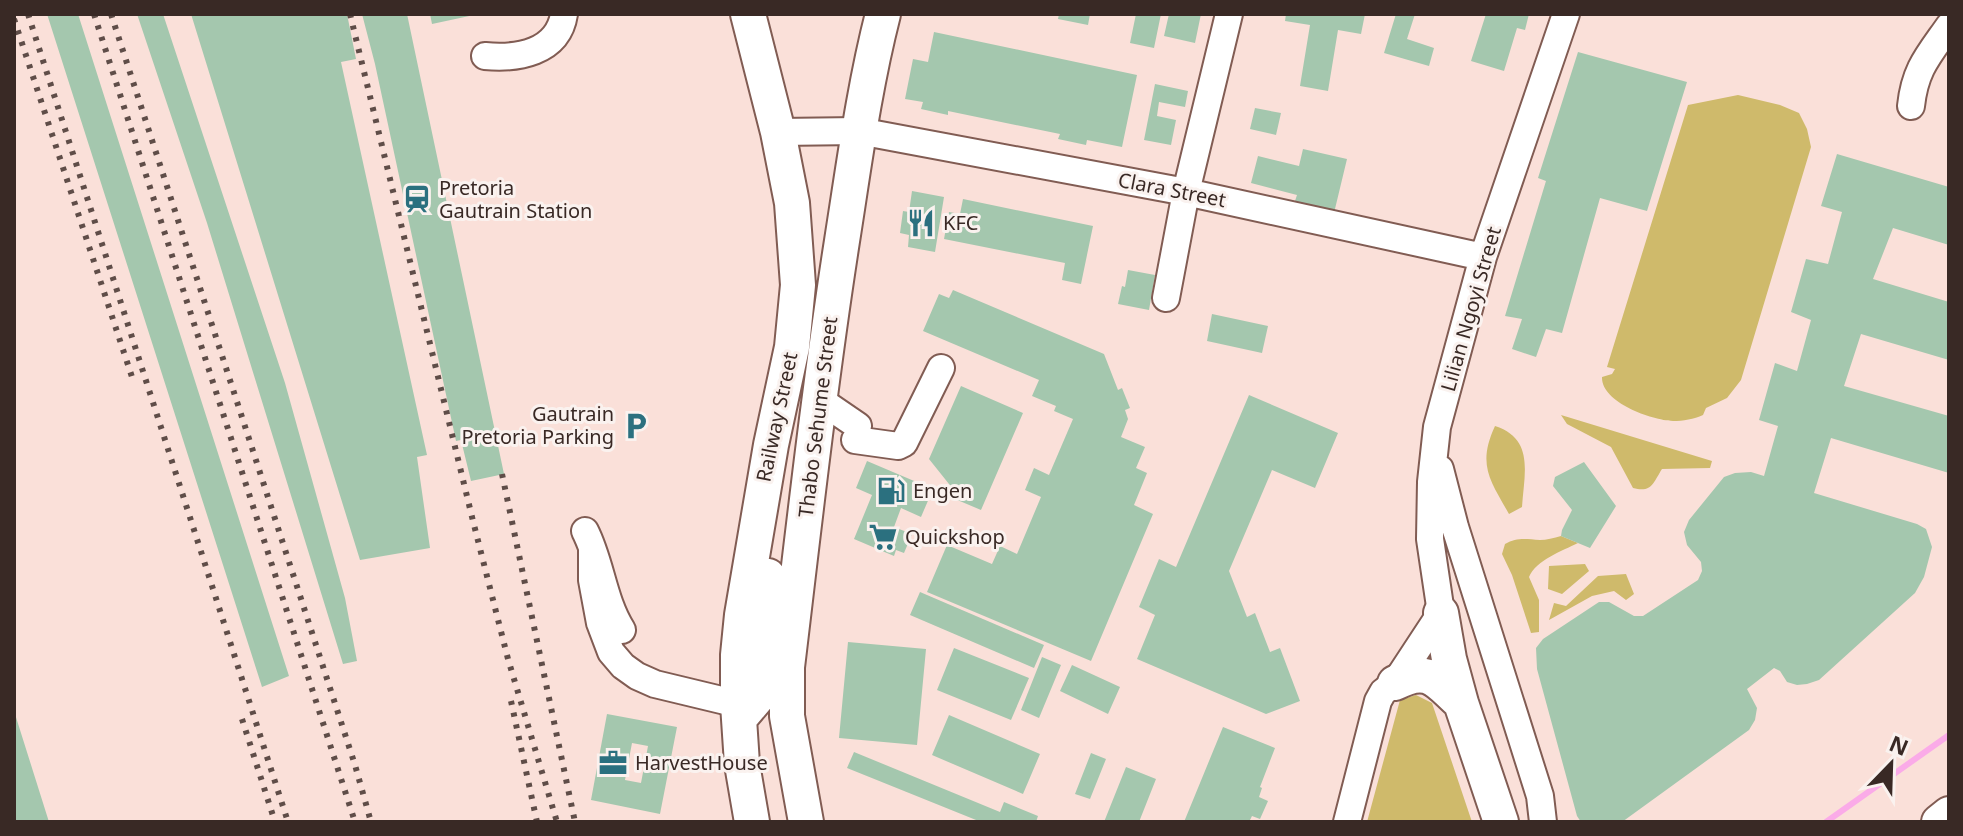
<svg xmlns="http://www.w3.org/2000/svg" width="1963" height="836" viewBox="0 0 1963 836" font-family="'Noto Sans',sans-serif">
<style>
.green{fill:#cfba6b}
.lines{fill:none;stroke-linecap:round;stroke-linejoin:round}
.stream{stroke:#faabe8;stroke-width:6}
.building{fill:#a4c7ae;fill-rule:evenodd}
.minor-casing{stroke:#815c53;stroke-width:30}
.major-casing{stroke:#815c53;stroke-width:38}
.minor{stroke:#fff;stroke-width:26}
.major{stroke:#fff;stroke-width:34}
.rail{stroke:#5f4d48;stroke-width:6;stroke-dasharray:4 8;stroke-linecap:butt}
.labels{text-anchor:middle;stroke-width:6;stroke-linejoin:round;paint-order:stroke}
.poi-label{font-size:20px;fill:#392925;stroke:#faf2ef;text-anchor:start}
.street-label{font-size:20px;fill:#392925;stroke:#faf2ef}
</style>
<rect width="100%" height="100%" fill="#fae0d9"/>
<path class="green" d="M1738 95 1780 105 1799 113 1807 129 1811 147 1741 380 1727 398 1706 408 1703 415C1694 419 1683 421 1673 421 1651 420 1601 402 1602 377L1612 374 1615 369 1607 367 1688 105Z
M1561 415 1712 461 1710 468 1662 469C1653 483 1652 493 1633 488L1611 447 1567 424Z
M1495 426C1535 439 1524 474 1522 507L1509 514C1490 480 1477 465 1495 426Z
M1561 536 1578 543C1562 551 1536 560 1529 577L1539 600V632L1531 633 1512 575 1502 554 1505 544C1517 537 1526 539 1540 540 1546 540 1554 538 1561 536Z
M1585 564 1589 571 1562 594 1548 589 1549 566Z
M1626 574 1634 594 1626 600 1614 591 1592 596 1549 620 1554 603 1566 606 1598 576Z
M1416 695 1432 703 1472 822H1367L1400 700Z"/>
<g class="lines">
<path class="stream" d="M1826 822 1949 735"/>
</g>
<path class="building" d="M47 14H78L289 676 262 687Z
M137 14H163L285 383 345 598 357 661 343 664 207 223Z
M191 14H347L356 59 341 62 427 455 417 457 430 548 360 560Z
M362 14H407L504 474 471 481 461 440 456 441 375 64Z
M430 14H474V15L432 24Z
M1059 14H1090L1088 25 1058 19Z
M1136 14H1161L1154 48 1130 43Z
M1169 14H1201L1195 43 1164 36Z
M1286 14H1365L1361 34 1338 30 1328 91 1300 86 1310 25 1285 21Z
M1396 14H1415L1407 39 1434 48 1429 66 1384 53Z
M1486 14H1529L1525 30 1517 28 1504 71 1471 61Z
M934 32 1137 75 1122 147 1087 140 1086 145 1058 139 1060 134 948 111V115L921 109 923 102 905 99 913 59 928 62Z
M1578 52 1687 82 1647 211 1600 198 1562 333 1546 329 1536 357 1512 349 1522 319 1505 316 1546 181 1538 178Z
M1155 84 1188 91 1185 107 1159 102 1157 116 1176 120 1171 145 1144 140Z
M1255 108 1281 113 1276 135 1250 129Z
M1303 149 1347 159 1334 213 1294 204 1297 195 1251 183 1258 156 1299 166Z
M1837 154 1949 187V245L1893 228 1873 279 1949 302V360L1861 334 1844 386 1949 416V473L1831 438 1814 493 1917 524 1926 529 1932 547 1924 577 1915 593 1819 680 1807 684 1797 685 1787 682 1780 671 1774 668 1747 689 1757 708 1755 720 1749 730 1622 822H1581L1577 816 1537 669 1536 648 1543 639 1599 602H1609L1634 616H1643L1698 580 1702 571 1701 562 1687 545 1684 532 1689 520 1724 477 1735 473 1751 472 1764 476 1778 426 1759 420 1775 363 1797 371 1811 320 1791 312 1806 259 1828 264 1842 212 1821 206Z
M912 191 944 197 935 252 908 247 909 235 900 233 903 211 909 212Z
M963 199 1093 226 1081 284 1062 280 1065 263 944 239 949 212 960 214Z
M1128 270 1155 275 1149 310 1118 304 1122 286 1125 287Z
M953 290 1104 354 1118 390 1122 388 1130 408 1125 410 1128 419 1121 437 1145 447 1136 468 1147 473 1134 505 1153 514 1091 661 927 592 947 545 992 564 1000 546 1017 554 1041 497 1025 490 1034 468 1049 475 1073 419 1054 411 1056 406 1032 396 1039 380 923 331 939 294 949 298Z
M1212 314 1268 326 1262 353 1207 341Z
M961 386 1023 413 981 510 955 499 957 494 929 459Z
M1249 395 1338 433 1315 488 1272 470 1229 571 1247 617 1255 613 1270 652 1280 648 1300 701 1266 714 1137 659 1155 615 1139 607 1159 559 1176 567Z
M867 461 933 489 921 517 901 508 894 527 912 534 904 553 896 550 894 556 854 539 872 495 856 488Z
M1584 462 1616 506 1590 548 1561 536 1562 530 1572 510 1553 486 1555 477Z
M920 592 1044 645 1034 668 910 615Z
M848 642 926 649 917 745 839 738Z
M954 648 1029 678 1011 720 937 690Z
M1042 657 1061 665 1039 718 1021 710Z
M1072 665 1120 687 1108 714 1060 691Z
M14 714H15L49 822H14Z
M607 714 677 727 660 814 591 800ZM632 743 648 746 641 783 625 780Z
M949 715 1040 754 1023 794 932 755Z
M1223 727 1275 748 1260 787 1262 788 1259 797 1268 801 1260 819 1252 816 1249 822H1184Z
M854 752 1000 812 1004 802 1038 816 1036 822H1004L997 820 996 822H981L847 768Z
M1091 753 1106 759 1090 799 1075 794Z
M1126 767 1156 779 1139 822H1104Z"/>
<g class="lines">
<defs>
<path id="minor" d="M485 56C517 59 558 53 564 14
M1911 106C1915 69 1928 56 1949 26
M778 132 859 131 1186 192 1483 257
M1166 298 1186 192 1229 14
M820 400 858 426
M855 440 898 446 904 443 941 368
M1440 469 1455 527 1540 796 1543 822
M585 531C601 562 603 600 622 630
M592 549V580L600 623 611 652 623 666 637 676 655 684 738 704
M1347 822 1378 701 1383 692 1395 683 1441 613 1430 539 1431 482 1437 427 1483 257 1566 14"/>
<path id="major" d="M748 14 778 132 792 203 798 285 792 347 771 445 742 615 738 655V704L742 764 752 822
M1441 613 1449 659 1461 703 1501 822
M1395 683C1430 665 1437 682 1461 703
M739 719 756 699 762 689 765 670V607L768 576
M806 822 787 716V667C804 525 820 382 842 241 854 165 864 88 883 14
M1939 822 1949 814"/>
</defs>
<use href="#minor" class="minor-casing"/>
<use href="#major" class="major-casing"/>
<use href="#minor" class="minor"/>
<use href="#major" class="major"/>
<path class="rail" d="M28 14 288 822
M94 14 355 822
M111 14 355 765 371 822
M350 14 473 521 508 659 557 822
M14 19 132 377
M502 474 575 822
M511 701 537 822
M242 719 275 822"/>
</g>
<defs>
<symbol id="station-bare" viewBox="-9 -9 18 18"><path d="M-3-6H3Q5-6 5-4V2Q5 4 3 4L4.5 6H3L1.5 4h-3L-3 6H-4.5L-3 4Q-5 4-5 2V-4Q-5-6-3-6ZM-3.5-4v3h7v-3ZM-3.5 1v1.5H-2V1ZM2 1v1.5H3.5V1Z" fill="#2b707f" stroke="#faf2ef" stroke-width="2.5" paint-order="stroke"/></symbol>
<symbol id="restaurant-bare" viewBox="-9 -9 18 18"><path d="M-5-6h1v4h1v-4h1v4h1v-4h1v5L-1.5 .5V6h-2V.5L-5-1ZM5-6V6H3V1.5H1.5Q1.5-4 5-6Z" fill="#2b707f" stroke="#faf2ef" stroke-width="2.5" paint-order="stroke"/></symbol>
<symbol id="parking-bare" viewBox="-9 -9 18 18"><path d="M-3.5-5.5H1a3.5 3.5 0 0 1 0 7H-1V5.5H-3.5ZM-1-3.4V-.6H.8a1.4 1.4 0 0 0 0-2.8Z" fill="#2b707f" stroke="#faf2ef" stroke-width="2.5" paint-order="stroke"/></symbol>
<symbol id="fuel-bare" viewBox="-9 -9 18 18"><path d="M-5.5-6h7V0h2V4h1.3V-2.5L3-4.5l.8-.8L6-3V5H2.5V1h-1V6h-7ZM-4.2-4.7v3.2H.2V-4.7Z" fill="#2b707f" stroke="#faf2ef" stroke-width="2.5" paint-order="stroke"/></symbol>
<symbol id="supermarket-bare" viewBox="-9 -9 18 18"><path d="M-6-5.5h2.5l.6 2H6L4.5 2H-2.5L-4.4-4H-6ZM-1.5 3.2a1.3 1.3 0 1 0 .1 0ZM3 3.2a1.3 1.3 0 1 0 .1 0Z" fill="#2b707f" stroke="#faf2ef" stroke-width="2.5" paint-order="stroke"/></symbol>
<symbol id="office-bare" viewBox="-9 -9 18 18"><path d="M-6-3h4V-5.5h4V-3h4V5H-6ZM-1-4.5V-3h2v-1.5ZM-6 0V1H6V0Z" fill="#2b707f" stroke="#faf2ef" stroke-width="2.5" paint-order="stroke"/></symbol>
</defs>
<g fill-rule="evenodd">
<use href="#station-bare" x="397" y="179" width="40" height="40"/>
<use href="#restaurant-bare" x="901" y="203" width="40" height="40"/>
<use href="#parking-bare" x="616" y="406" width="40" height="40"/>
<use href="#fuel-bare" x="871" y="471" width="40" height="40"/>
<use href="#supermarket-bare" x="863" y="517" width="40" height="40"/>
<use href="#office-bare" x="593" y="743" width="40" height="40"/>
</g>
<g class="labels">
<g class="poi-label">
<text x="439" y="195">Pretoria<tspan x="439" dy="23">Gautrain Station</tspan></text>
<text x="943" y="230">KFC</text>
<text x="614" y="421" text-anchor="end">Gautrain<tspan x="614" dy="23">Pretoria Parking</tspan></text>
<text x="913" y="498">Engen</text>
<text x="905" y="544">Quickshop</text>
<text x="635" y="770">HarvestHouse</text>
</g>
<g class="street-label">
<text transform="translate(1172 190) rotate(11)" y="7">Clara Street</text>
<text transform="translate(1471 309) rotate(-74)" y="7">Lilian Ngoyi Street</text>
<text transform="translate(777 417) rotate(-78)" y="7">Railway Street</text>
<text transform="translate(818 417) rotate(-83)" y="7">Thabo Sehume Street</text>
</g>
</g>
<rect width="1963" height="836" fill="none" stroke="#392925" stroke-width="32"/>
<g transform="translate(1891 764) rotate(23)" stroke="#faf2ef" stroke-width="6" paint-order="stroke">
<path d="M0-6L14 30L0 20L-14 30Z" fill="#392925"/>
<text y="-12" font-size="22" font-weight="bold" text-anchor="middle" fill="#392925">N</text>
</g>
</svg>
